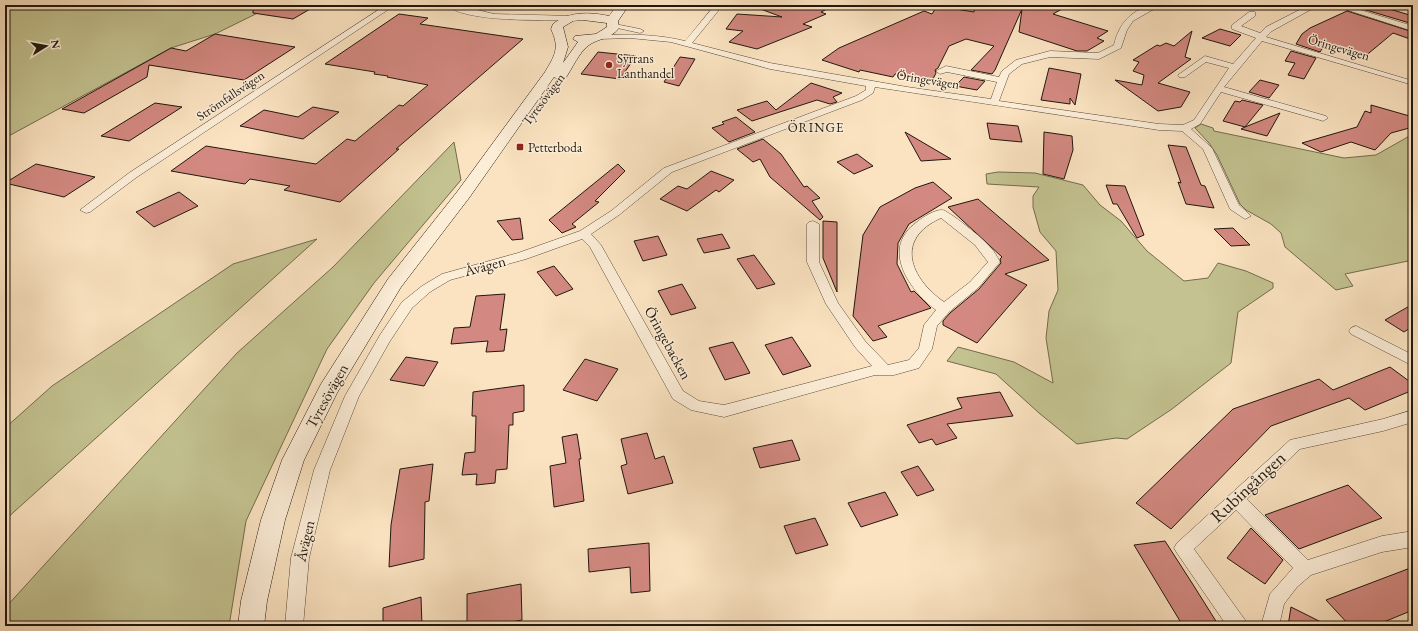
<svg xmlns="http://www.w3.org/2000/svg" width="1418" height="631" viewBox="0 0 1418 631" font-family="'EB Garamond',serif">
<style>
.green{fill:#c3c290;stroke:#726c4e}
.building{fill:#d38981;stroke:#21170d}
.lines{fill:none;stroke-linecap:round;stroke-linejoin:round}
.minor-casing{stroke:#584a3a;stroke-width:1}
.secondary-casing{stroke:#21170d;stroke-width:1}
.minor{fill:#fcedd7;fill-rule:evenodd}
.secondary{fill:#fcedd7;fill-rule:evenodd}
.poi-dot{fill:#8f2418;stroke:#fcedd7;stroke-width:1.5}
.labels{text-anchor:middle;stroke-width:3;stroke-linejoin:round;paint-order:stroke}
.far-street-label{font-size:13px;fill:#21170d;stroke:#fcedd7}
.far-poi-label{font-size:13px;fill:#21170d;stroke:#fcedd7;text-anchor:start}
.far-neighbourhood-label{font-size:13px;letter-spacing:1px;fill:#21170d;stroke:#fcedd7}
.street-label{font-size:15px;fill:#21170d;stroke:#fcedd7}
.near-street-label{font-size:18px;fill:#21170d;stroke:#fcedd7}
</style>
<rect width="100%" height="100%" fill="#fbe3c1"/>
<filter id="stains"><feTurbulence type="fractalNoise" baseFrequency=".005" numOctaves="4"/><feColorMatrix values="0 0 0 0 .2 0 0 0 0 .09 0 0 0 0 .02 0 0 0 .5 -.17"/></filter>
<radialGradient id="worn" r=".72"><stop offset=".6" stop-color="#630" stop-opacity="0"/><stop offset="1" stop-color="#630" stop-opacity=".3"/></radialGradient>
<path class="green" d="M5 5H274L215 34 171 48 5 138Z
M1201 124 1213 128 1214 131 1344 158 1376 155 1413 134V260L1345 274 1353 286 1336 290 1285 247 1281 233 1271 224 1246 210 1240 204 1217 155 1209 143 1195 128Z
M454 142 461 180 374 283 327 349 246 521 229 626H5L6 607 237 353 333 267Z
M998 172 1035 173 1083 185 1100 205 1121 221 1147 251 1184 281 1208 278 1218 263 1246 271 1273 283V288L1238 312 1231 363 1172 409 1127 439 1116 438 1077 444 1039 413 996 374 947 361 958 347 1014 362 1053 383 1046 338 1049 311 1058 290 1056 251 1040 232 1033 207V196L1039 187 987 184 986 174Z
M317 239 5 520V428L52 386 233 264Z"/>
<path class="building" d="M253 5H317L293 19 253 13Z
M756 5H835L821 12 826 14 803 24 812 27 757 49 729 42 743 31 726 29 737 14 782 17 755 7Z
M975 5H1069L1053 14 1108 31 1097 38 1104 41 1087 51H1077L1019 32 1022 9 995 70 992 74 971 70 994 46 966 39 949 46 938 68 935 70 936 73 932 81 895 74 893 77 860 70 859 72 822 60 839 48 924 11 932 14 937 6 974 12Z
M1361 5H1376L1413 16V24L1356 7Z
M1347 11 1413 32V40L1393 33 1363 58 1324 46 1320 52 1296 44 1302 34 1310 28Z
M399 14 428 18 420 24 523 39 396 149H399L340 202 284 190 290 186 250 179 245 184 171 171 206 146 316 164 347 139 355 141 399 105 403 106 428 85 387 77 388 76 374 74 375 72 325 64Z
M1220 29 1241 35 1230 46 1202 38Z
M1192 31 1185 57 1191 59 1158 83 1190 92 1181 107 1158 111 1115 80 1142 85 1144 75 1133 71 1139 62 1133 60 1157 45 1160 46 1166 43 1174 46Z
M215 34 295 47 244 80 149 65 147 77 84 113 62 109 171 48 186 51Z
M1291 51 1316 58 1304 79 1288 75 1295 63 1285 61Z
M598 52 636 56 620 79 581 74Z
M680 57 695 59 679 86 664 82Z
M1049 68 1081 74 1075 105 1070 98V104L1041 100Z
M964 77 985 81 977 90 955 86Z
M1260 80 1279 85 1269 98 1249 92Z
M811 83 842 93 833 97 837 102 830 104 817 100 752 121 737 110 767 101 776 110Z
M1242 100 1263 105 1245 127 1280 113 1267 136 1241 129 1245 127 1223 121 1235 101 1240 102Z
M155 103 182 107 129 141 101 136Z
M1371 105 1413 117V127L1391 133 1375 150 1351 142 1321 152 1302 143 1357 127 1365 111 1371 113Z
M313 107 339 112 303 139 240 126 264 110 298 117Z
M736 117 755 132 729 142 712 128 724 124 722 122Z
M987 123 1018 126 1022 142 990 139Z
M905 132 951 159 921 161Z
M1044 132 1072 136 1073 150 1064 179 1043 174Z
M763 139 781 154 804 187 807 186 820 198 812 201 823 217 820 220 770 177 760 159 753 162 737 149Z
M1168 145 1186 147 1201 185 1205 186 1214 208 1186 204 1178 182 1181 183Z
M857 154 873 166 854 174 837 162Z
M36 164 95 177 64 197 5 183Z
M618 164 625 171 595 201 599 202 572 224 576 227 562 233 549 220Z
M711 171 734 180 719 192 716 190 687 211 660 199 678 186 687 189Z
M933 182 952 198 909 224 898 243 897 264 911 292 914 291 931 308 878 326 887 337 873 341 853 316 863 235 880 207 915 188Z
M1106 185 1125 186 1144 235 1137 238 1117 204H1113Z
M179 192 198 206 154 227 136 212Z
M978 199 1049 260 1005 274 1027 285 977 343 943 325V321L950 313 979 289 1001 263 1000 259 1002 257 948 207Z
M520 218 523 239 512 240 497 221Z
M823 221 837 222V292L823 258Z
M1233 228 1250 245 1231 246 1214 229Z
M722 234 730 248 704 253 697 239Z
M658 236 667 255 643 261 634 241Z
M754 255 775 284 757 289 737 259Z
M554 266 573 289 556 296 537 272Z
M682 284 696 308 671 315 658 291Z
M505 294 500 330 507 329 504 351 486 352 488 341 451 344 454 328 470 327 476 296Z
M1413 304V326L1404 332 1385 320Z
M792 337 811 366 783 375 765 345Z
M733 342 750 373 725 380 709 348Z
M406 357 438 362 424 386 390 380Z
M585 359 618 369 597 401 563 390Z
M1390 367 1413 384V390L1365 410 1349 398 1271 426 1171 529 1136 503 1233 409 1319 379 1333 390Z
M524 385V411L513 413V425H509L507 469 496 470 495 483 476 485 477 474 462 475 465 453 475 452 476 416H472L473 392Z
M1000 392 1013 416 947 424 957 438 936 445 932 439 919 443 907 425 962 408 957 398Z
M647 433 655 459 664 456 673 483 628 494 621 466 627 464 621 439Z
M577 434 581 459H579L584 501 554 507 550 466 566 463 562 437Z
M792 440 800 460 760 468 753 448Z
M433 464 429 501 425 502 424 559 389 567 391 525 400 469Z
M918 466 934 490 917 496 901 472Z
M1348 485 1382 518 1299 549 1265 515Z
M885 492 898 515 861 527 848 503Z
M815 518 828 545 796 554 784 526Z
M1251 528 1283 560 1265 584 1227 558Z
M1165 541 1192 583 1219 626H1183L1134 545Z
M649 543 650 591 631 593 630 567 589 572 588 549Z
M1413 567V610L1374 626H1350L1326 600Z
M521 584 522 620 490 626H467V594Z
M421 597 422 626H383V608Z
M1291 607 1329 626H1288Z"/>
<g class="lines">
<defs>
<path id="minor" d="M386 5H395L137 177 90 212 86 213 80 210 129 173Z
M446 5H457L494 14 573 16 577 18 573 20C546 20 465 23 446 5Z
M715 5H723L692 43 770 63 907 87 991 99 997 82 947 72 940 74 936 71 946 66 999 77 1002 71 1016 60 1050 51 1098 53 1114 45C1119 21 1136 5 1161 5L1133 21 1127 30 1121 48 1099 59 1050 57 1022 64 1009 74 999 101 1159 124 1183 125 1194 120 1229 68 1206 62 1185 77H1179L1178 75 1205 56 1233 64 1256 38 1232 29V25L1249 12H1255V16L1241 26 1260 33 1266 27 1309 5H1319L1272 31 1266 37 1413 81V85L1262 41 1224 87 1326 116 1328 118 1323 121 1320 120 1221 92 1200 124 1191 129 1212 148 1239 205 1251 216 1245 219 1230 209 1203 149 1182 131 1159 130 875 87 873 93 862 100 672 172 619 215 591 234 601 245 683 391 699 401 724 405 872 366 855 347 826 304 807 262V224L809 222 813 221 819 224V262L838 303 865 341 888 365 909 360 919 348 924 325 936 310C909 290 880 248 917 222 923 217 934 210 942 210 948 210 985 240 990 247 994 251 997 256 1000 262L978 288 949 312 937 326 932 349 919 368 894 375H875L724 417 691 410 673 399 590 247 582 239 526 259 450 280 430 292 412 308 390 341 359 396 330 470 309 558 303 626H285L291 558 314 470 345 396 380 335 402 302 422 286 442 274 518 253 580 231 611 211 664 168 856 96 866 90V86L770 69 671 42 630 38 599 39 595 37 599 35C628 34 657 34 685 41ZM941 218 975 245 988 262 970 282 944 302C910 278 894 239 941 218Z
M1332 5H1344L1413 26V31Z
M610 23 640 29 644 31 640 33 613 27H610Z
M1356 326 1413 355V366L1351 334 1349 331 1351 328Z
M1413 410V422L1383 431 1300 449 1247 499 1308 560 1382 536 1413 531V547L1382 552 1311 575 1297 587 1284 604 1279 626H1261L1270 594 1293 568 1236 510 1194 549 1245 620 1247 626H1227L1177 553 1174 548 1177 543 1290 440 1383 419Z"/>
<path id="secondary" d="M617 5H629L618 21 619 28C611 39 599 38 589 45 579 52 572 69 565 79L560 80 554 77 469 198 401 287 337 393 304 460 285 520 267 601 264 626H238L241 601 261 520 282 460 321 384 388 279 457 192 545 72C555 55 560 48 551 29L553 24C569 11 590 12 609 16ZM583 20 607 23V27L596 34 575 36 573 39 578 42 563 63 568 47 563 27 573 21Z"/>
</defs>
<use href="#minor" class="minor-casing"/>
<use href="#secondary" class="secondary-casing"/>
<use href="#minor" class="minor"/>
<use href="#secondary" class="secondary"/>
</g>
<g class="poi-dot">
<circle cx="609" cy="65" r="4"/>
<rect x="516" y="143" width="8" height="8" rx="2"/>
</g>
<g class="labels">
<g class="far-street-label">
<text transform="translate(1339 47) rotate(16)" y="5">Öringevägen</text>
<text transform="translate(928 79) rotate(9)" y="5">Öringevägen</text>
<text transform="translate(230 95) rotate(-34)" y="5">Strömfallsvägen</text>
<text transform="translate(543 99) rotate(-53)" y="5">Tyresövägen</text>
</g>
<g class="far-poi-label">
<text x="617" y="63">Syrrans<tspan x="617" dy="15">Lanthandel</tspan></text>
<text x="528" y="152">Petterboda</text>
</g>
<g class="far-neighbourhood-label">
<text x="816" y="132">ÖRINGE</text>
</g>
<g class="street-label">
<text transform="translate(485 266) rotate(-15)" y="5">Åvägen</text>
<text transform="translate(668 343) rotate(61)" y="5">Öringebacken</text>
<text transform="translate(327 396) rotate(-61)" y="5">Tyresövägen</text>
<text transform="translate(305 541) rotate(-77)" y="5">Åvägen</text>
</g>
<g class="near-street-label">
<text transform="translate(1248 487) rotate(-43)" y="6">Rubingången</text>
</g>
</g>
<rect width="1418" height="631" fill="none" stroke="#fbe3c1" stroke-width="20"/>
<rect x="6" y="6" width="1406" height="619" fill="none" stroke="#21170d" stroke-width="2"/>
<rect x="10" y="10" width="1398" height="611" fill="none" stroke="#21170d"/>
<g transform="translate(46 46) rotate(79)" stroke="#fcedd7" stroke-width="3" paint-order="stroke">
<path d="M0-3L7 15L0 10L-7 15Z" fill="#21170d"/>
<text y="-6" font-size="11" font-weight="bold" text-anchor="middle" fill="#21170d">N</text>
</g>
<rect width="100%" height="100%" filter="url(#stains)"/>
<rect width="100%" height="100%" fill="url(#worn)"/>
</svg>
